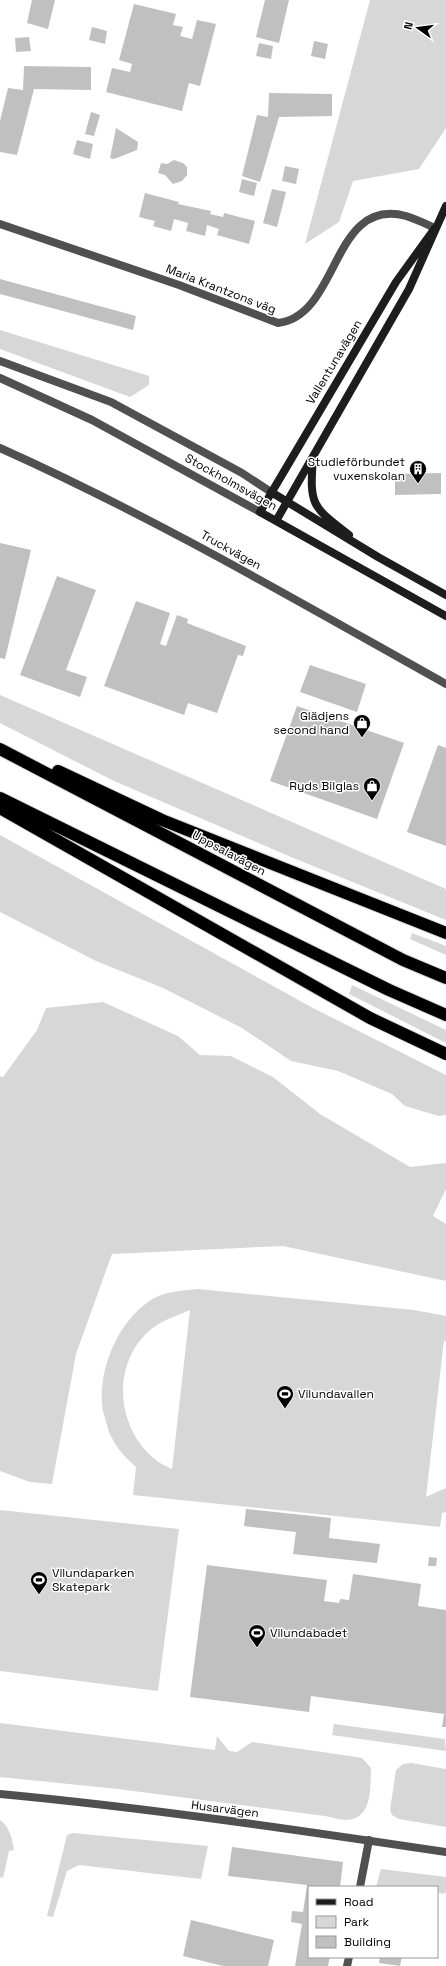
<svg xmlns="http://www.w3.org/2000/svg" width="446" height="1966" viewBox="0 0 446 1966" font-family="'Space Grotesk',sans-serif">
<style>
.green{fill:#d7d7d7;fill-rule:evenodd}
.building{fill:#c0c0c0}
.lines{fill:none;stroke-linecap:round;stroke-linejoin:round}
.motorway-casing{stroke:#dbdbdb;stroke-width:14}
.minor{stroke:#505050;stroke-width:8}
.tertiary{stroke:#505050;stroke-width:8}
.secondary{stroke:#1d1d1d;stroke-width:8}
.motorway{stroke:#000;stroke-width:12}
.labels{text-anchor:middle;stroke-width:3;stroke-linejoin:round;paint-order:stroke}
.street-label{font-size:12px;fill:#000;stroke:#fff}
.poi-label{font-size:12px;fill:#000;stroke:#fff;text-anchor:end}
</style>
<rect width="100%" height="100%" fill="#fff"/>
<path class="green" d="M370 0H446V128L419 169 353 181 339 222 305 244Z
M0 330 149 376V385L130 397 0 349Z
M0 695 446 889V920L291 857 114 781 0 723Z
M0 835 313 1008 446 1075V1115L439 1116 405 1106 392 1094 338 1071 291 1061 242 1028 163 988 96 961 0 912Z
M412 933 446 946V955L410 939Z
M352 985 446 1030V1043L349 994Z
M103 1002 178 1036 200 1055 231 1056 273 1077 320 1114 410 1167 446 1163V1189L433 1216 446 1224V1281L283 1246 112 1254 76 1354 52 1484 30 1482 0 1471V1076L3 1077 37 1030 46 1008Z
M198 1289 414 1310 446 1316V1342L444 1340 426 1497 446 1488V1512L442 1513 440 1527 133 1495 136 1467C126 1458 117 1449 111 1436 108 1432 108 1427 106 1422 105 1416 102 1410 102 1404 99 1368 118 1323 148 1302 163 1291 181 1291 198 1289ZM190 1310 172 1469C167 1466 160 1464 156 1460 116 1429 111 1365 149 1331 160 1321 176 1316 190 1310Z
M0 1510 179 1529 158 1691 0 1671Z
M0 1723 215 1750 217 1736 229 1751 237 1752 252 1742 350 1756 362 1758 371 1768C370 1788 373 1819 346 1820 339 1820 331 1817 325 1816L118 1789 0 1777Z
M334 1724 445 1739 446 1751 332 1735Z
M411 1763 446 1769V1827L399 1819 392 1815 390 1810 396 1770 403 1764Z
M0 1820C10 1827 12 1839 14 1850L9 1851 3 1878 0 1877Z
M73 1833 208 1846 201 1879 79 1865 67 1871 53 1917 47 1916 67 1835Z
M381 1869 446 1877V1892L443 1894 437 1892V1887H376Z"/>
<path class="building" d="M32 0H55L48 29 27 23Z
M265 0H289L279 43 256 37Z
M134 4 176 14 173 25 183 27 180 36 192 39 197 20 216 24 200 86 189 83 182 111 106 92 112 68 130 72 132 64 119 60Z
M92 27 107 31 105 44 89 40Z
M29 37 31 51 16 52 15 38Z
M314 41 328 44 325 59 311 56Z
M259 43 273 46 271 59 256 56Z
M24 66 91 67V90L34 89 17 155 0 152V121L8 88 23 90Z
M269 93 332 94V116L279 117 260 182 242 176 257 115 268 117Z
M91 112 100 115 94 136 85 134Z
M116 128 138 142 137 150 114 159 110 158Z
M77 140 93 144 90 159 73 154Z
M174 160 183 163 187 167V175L182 181 173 184 165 175 158 173 161 163 167 164Z
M285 166 299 169 296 184 282 181Z
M242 179 257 183 254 196 239 192Z
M272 189 286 192 277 227 263 223Z
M145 193 179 202 178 204 211 211 210 214 223 217 224 213 255 221 249 244 217 235 219 229 207 225 205 236 186 231 188 223 174 219 171 231 153 226 155 221 139 217Z
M0 279 136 316 133 330 0 294Z
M441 473V494L395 495V474Z
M0 543 31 550 5 659 0 658Z
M57 576 96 590 66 670 87 677 80 697 20 675Z
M136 601 170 613 160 644 166 646 177 615 188 619 187 623 246 646 243 656 238 655 217 713 188 703 184 715 104 686Z
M310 665 366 684 357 712 300 692Z
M297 706 404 743 377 819 270 781Z
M438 745 446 748V846L407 832Z
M246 1509 331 1518 329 1538 380 1544 377 1563 293 1554 296 1532 244 1526Z
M429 1557 437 1558 436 1566H428Z
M207 1565 327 1580 324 1601 339 1603 340 1599 349 1600 353 1574 421 1584 418 1606 446 1610V1727H442L444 1714 311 1696 309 1712 190 1697Z
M232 1847 343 1862 340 1887H309V1957H330L328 1966H295L302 1924 291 1922 292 1911 303 1912 307 1885 228 1876Z
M191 1920 274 1940 268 1966H223L183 1956Z
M380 1957H402L400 1966 379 1963Z"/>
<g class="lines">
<defs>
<path id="motorway" d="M0 749 403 960 446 978
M58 771 162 820 446 933
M0 798 389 990 446 1015
M0 808 370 1018 446 1054"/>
</defs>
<use href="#motorway" class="motorway-casing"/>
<path class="minor" d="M0 224 179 285 278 323C340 316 331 196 406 216 416 219 426 224 435 228
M0 448C154 517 299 602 446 684
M360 1887 369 1840
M347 1966 349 1957"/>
<path class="tertiary" d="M0 361 111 402 242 473 271 492
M0 378 92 420 260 512
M0 1794C149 1808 298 1830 446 1852"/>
<path class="secondary" d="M435 228 396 282 260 512 446 616
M313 459C309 506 313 507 349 535
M271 492 378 557 446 595
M276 521 409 289 446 206"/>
<use href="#motorway" class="motorway"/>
</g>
<defs>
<symbol id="building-pin" viewBox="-11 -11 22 30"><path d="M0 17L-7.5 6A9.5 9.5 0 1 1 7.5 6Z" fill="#000" stroke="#fff"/><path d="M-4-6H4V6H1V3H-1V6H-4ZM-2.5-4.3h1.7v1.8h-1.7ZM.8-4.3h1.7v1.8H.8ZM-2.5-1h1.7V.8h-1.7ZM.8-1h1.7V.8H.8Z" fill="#fff"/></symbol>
<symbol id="shop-pin" viewBox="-11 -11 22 30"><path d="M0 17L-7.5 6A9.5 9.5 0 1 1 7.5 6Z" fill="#000" stroke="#fff"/><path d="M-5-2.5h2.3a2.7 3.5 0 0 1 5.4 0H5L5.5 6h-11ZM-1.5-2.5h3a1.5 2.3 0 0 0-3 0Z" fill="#fff"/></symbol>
<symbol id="stadium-pin" viewBox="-11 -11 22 30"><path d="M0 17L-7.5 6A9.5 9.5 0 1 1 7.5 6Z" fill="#000" stroke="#fff"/><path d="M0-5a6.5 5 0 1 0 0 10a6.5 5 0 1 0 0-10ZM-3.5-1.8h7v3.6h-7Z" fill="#fff"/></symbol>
</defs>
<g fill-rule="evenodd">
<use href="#building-pin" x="408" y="459" width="20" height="27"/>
<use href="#shop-pin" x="352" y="713" width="20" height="27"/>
<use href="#shop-pin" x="362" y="776" width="20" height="27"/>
<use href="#stadium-pin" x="275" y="1384" width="20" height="27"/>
<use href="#stadium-pin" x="29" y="1570" width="20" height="27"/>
<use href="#stadium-pin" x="247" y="1623" width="20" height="27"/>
</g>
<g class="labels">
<g class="street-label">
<text transform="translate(221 289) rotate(21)" y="4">Maria Krantzons väg</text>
<text transform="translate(334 362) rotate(-59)" y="4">Vallentunavägen</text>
<text transform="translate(231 482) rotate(29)" y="4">Stockholmsvägen</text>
<text transform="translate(231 550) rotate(29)" y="4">Truckvägen</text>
<text transform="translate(229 853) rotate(28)" y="4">Uppsalavägen</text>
<text transform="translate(225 1809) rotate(7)" y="4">Husarvägen</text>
</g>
<g class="poi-label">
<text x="405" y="466">Studieförbundet<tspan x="405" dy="14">vuxenskolan</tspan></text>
<text x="349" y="720">Glädjens<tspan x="349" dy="14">second hand</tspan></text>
<text x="359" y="790">Ryds Bilglas</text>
<text x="298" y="1398" text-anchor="start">Vilundavallen</text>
<text x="52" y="1577" text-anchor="start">Vilundaparken<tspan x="52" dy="14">Skatepark</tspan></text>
<text x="270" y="1637" text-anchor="start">Vilundabadet</text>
</g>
</g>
<rect x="308" y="1886" width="130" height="72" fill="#ffffff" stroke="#999999"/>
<rect x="316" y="1899" width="20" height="6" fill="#1d1d1d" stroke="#999999"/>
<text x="344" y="1906" font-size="12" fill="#000000">Road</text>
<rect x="316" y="1916" width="20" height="12" fill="#d7d7d7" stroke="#999999"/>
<text x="344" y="1926" font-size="12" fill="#000000">Park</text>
<rect x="316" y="1936" width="20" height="12" fill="#c0c0c0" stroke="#999999"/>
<text x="344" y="1946" font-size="12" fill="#000000">Building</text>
<g transform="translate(418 28) rotate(284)" stroke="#ffffff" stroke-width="3" paint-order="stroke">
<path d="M0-3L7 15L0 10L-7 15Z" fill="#000000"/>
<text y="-6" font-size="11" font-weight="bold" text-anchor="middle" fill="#000000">N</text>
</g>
</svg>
